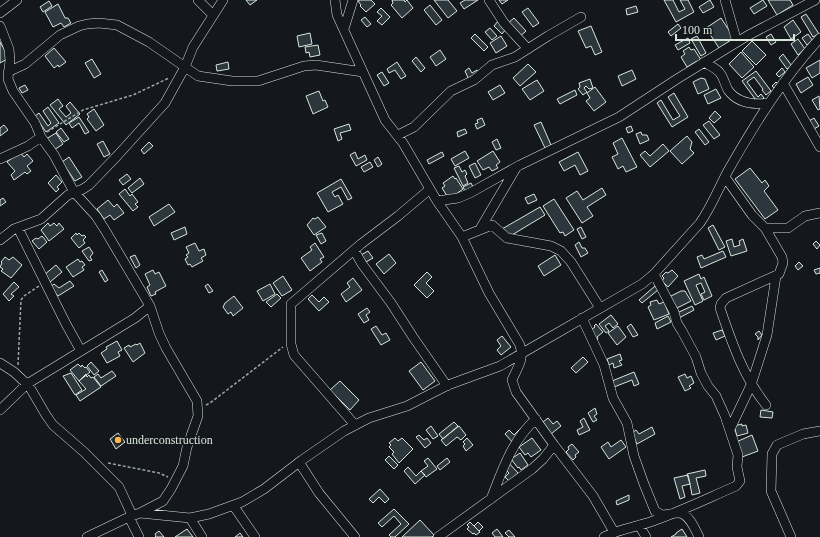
<svg xmlns="http://www.w3.org/2000/svg" width="820" height="537" viewBox="0 0 820 537" font-family="'Times New Roman',serif">
<style>
.building{fill:#2c363c;stroke:#d8e6dc}
.lines{fill:none;stroke-linecap:round;stroke-linejoin:round}
.minor-casing{stroke:#d8e6dc;stroke-width:10}
.path{stroke:#9da8a2;stroke-width:1.5;stroke-dasharray:3 2;stroke-linecap:butt}
.minor{stroke:#14181c;stroke-width:9}
.poi-dot{fill:#ffb74d;stroke:#14181c;stroke-width:1.5}
.labels{text-anchor:middle;stroke-width:3;stroke-linejoin:round;paint-order:stroke}
.poi-label{font-size:12px;fill:#d8e6dc;stroke:#14181c;text-anchor:start}
</style>
<rect width="100%" height="100%" fill="#14181c"/>
<path class="building" d="M246 0H257L250 5Z
M360 0H371L375 4 366 12 360 6 361 5 358 1Z
M392 0H404L405 2 407 0 413 8 402 18 391 5 393 3Z
M434 0H448L457 11 448 18Z
M465 0H478L464 9 460 3Z
M499 0H508L502 4Z
M664 0H673L679 12 685 9 680 0H688L694 12 676 22Z
M710 0 714 7 703 13 699 7Z
M763 0 767 6 754 14 750 8Z
M768 0H790L793 5 777 15Z
M49 1 52 6 43 12 40 7Z
M58 4 65 18H68L71 23 64 27 61 23 53 27 45 12Z
M430 5 442 20 436 25 424 10Z
M636 6 638 12 627 15 626 9Z
M381 8 390 17 382 25 377 21 382 16 377 12Z
M528 8 539 23 533 27 522 12Z
M806 14 819 34 813 37 801 17Z
M365 17 371 24 367 27 361 20Z
M514 18 526 31 519 37 507 24Z
M721 18 734 38 719 48 706 28Z
M793 20 801 32 791 39 784 27Z
M498 21 506 29 502 34 494 26Z
M678 24 681 28 671 36 668 32Z
M591 26 602 52 595 55 591 46 586 48 578 31Z
M490 28 497 36 492 40 485 32Z
M310 33 312 44 299 47 297 36Z
M475 34 488 47 484 51 471 38Z
M771 34 776 42 771 45 766 37Z
M808 34 813 41 807 45 802 38Z
M501 36 507 46 496 53 490 43Z
M697 36 706 53 701 56 691 39Z
M688 38 690 43 678 50 675 45Z
M798 39 805 49 798 55 791 44Z
M752 41 766 55 756 65 742 51Z
M0 42 9 58 0 63Z
M318 45 320 55 310 57 309 52 306 53 305 47Z
M689 47 691 50 694 49 703 63 700 65 697 61 687 67 681 57 685 54 683 51Z
M54 48 66 62 59 67 58 65 54 68 45 56Z
M440 50 446 59 436 66 430 57Z
M741 52 754 67 742 78 729 64Z
M783 54 792 66 787 69 779 58Z
M416 57 425 68 421 72 412 61Z
M92 59 101 74 94 78 85 63Z
M820 60V73L812 78 806 68Z
M228 62 229 69 217 71 216 65Z
M397 62 406 76 401 79 395 70 389 73 387 69Z
M528 64 536 72 520 86 513 78Z
M469 68 472 73 477 70 479 74 469 80 465 71Z
M782 68 785 72 779 77 776 74Z
M632 70 636 79 622 86 618 76Z
M756 71 771 91 766 95 762 90 763 89 754 77 747 82 758 97 761 94 764 98 758 103 742 81Z
M382 72 389 83 384 86 377 75Z
M808 77 813 85 801 93 796 84Z
M701 78 705 79 709 89 698 94 693 82Z
M590 79 593 88 589 89 586 86 584 88 587 92 583 95 578 89 580 87 579 83Z
M537 80 544 91 530 100 522 89Z
M776 82 779 85 775 89 772 86Z
M25 85 28 90 22 93 19 88Z
M500 85 505 93 493 100 488 92Z
M595 87 606 102 594 111 586 101 590 98 587 93Z
M716 89 721 98 708 104 704 95Z
M575 90 577 95 560 104 557 99Z
M319 91 323 101 325 100 328 107 313 114 306 96Z
M674 93 688 117 672 127 657 103 661 100 673 120 680 116 668 97Z
M819 96 820 109 818 110 812 100Z
M58 99 63 106 59 109 66 117 71 113 66 106 70 102 80 114 66 125 50 105Z
M48 107 59 123 46 132 35 116 39 113 48 126 51 123 43 111Z
M94 109 104 125 96 131 87 119 89 117 87 114Z
M715 111 721 117 714 123 709 118Z
M79 117 89 132 85 134 79 123 72 128 69 123Z
M482 118 485 125 477 129 475 124 478 123 477 120Z
M814 118 819 126 814 129 809 121Z
M709 121 720 135 714 139 703 125Z
M541 122 551 145 545 148 534 125Z
M349 124 351 130 340 133 342 139 338 141 334 129Z
M4 125 8 130 0 136V128Z
M631 126 633 131 628 133 626 128Z
M61 128 69 139 64 142 56 132Z
M465 129 467 133 458 137 457 132Z
M699 129 709 142 705 145 695 132Z
M641 132 642 135H647L649 140 640 144 636 134Z
M56 133 63 144 54 150 46 139Z
M687 136 692 142 690 149 694 153 682 164 670 151Z
M622 138 637 167 626 172 623 166 618 169 612 157 618 154 613 143Z
M497 139 501 148 496 150 492 142Z
M103 141 110 154 104 157 97 144Z
M149 142 153 146 144 154 141 150Z
M663 144 669 151 650 167 640 155 645 151 650 156Z
M465 151 469 158 455 166 451 159Z
M493 151 500 162 496 165 498 168 492 171 489 167 483 170 477 161Z
M20 152 24 157 27 154 33 161 27 166 31 171 27 174 25 172 14 180 11 175 15 171 7 162Z
M355 152 358 159 365 155 367 160 356 166 350 155Z
M442 152 444 156 429 164 427 160Z
M578 152 588 171 580 175 575 165 564 171 559 162Z
M69 157 82 177 75 181 62 162Z
M378 157 382 164 378 167 374 160Z
M370 162 373 167 364 172 361 167Z
M475 163 481 175 475 178 469 166Z
M459 166 462 172 465 170 467 174 465 176 468 183 463 186 454 168Z
M750 168 762 183 765 180 769 186 764 191 778 210 765 219 735 179Z
M127 174 131 179 123 185 119 180Z
M56 175 62 182 57 187 59 189 56 192 48 183Z
M453 176 455 179 456 178 463 189 449 199 442 188 445 186 443 183Z
M140 178 144 184 132 193 128 188Z
M341 179 352 198 348 200 341 187 332 192 335 197 338 195 343 204 328 212 317 193Z
M471 183 473 187 465 191 463 187Z
M602 188 606 195 587 207 593 216 582 223 566 198 577 191 583 200Z
M125 189 130 196 132 194 138 202 135 204 138 207 133 211 119 194Z
M534 194 537 200 528 204 525 198Z
M3 198 6 202 0 206V200Z
M554 199 574 230 565 236 563 232 560 233 543 206Z
M108 200 114 207 117 204 124 213 114 220 110 215 104 219 97 209Z
M169 204 175 212 154 226 149 217Z
M540 207 545 215 507 238 502 229Z
M318 217 326 227 314 235 307 225 313 218 315 219Z
M48 223 50 226 54 223 57 226 59 223 64 229 49 241 41 230Z
M713 225 725 247 719 250 708 228Z
M185 227 187 234 174 240 171 233Z
M581 227 586 237 582 239 577 229Z
M76 233 77 235 79 233 82 236 84 235 86 237 83 240 85 243 79 248 71 238Z
M322 233 326 241 321 244 316 235Z
M42 236 47 242 39 249 32 241 36 238 38 239Z
M732 239 734 247 740 245 739 241 743 239 747 251 731 256 726 241Z
M816 241 820 245 817 249 813 244Z
M579 242 582 248H585L588 253 581 257 575 245Z
M195 243 199 251 204 249 206 255 201 258 203 261 192 267 190 264 188 265 185 259 188 257 186 255 189 253 186 247Z
M315 243 324 257 320 259 322 262 310 271 301 258 312 250 310 247Z
M89 247 93 253 90 257 92 260 89 261 82 251Z
M368 251 373 258 366 262 361 255Z
M723 251 726 257 701 268 697 257 702 255 704 259Z
M389 254 396 263 384 274 376 264Z
M135 255 140 265 136 268 130 257Z
M555 255 561 265 544 276 538 266Z
M5 257 9 260 13 257 22 265 11 278 1 271 3 269 0 267 2 263 1 262Z
M78 259 80 262 82 261 85 265 82 267 84 270 73 277 66 267Z
M799 262 803 266 798 270 795 266Z
M56 265 62 272 50 282 44 275Z
M820 268V273L816 274 814 270Z
M102 270 108 280 105 282 99 272Z
M153 270 155 274 159 272 166 286 155 292 156 294 151 296 147 287 150 285 145 274Z
M672 270 678 276 668 287 662 281 664 278 662 276 666 272 668 273Z
M427 272 432 277 426 283 434 291 427 298 414 285Z
M699 274 701 279 704 277 712 296 704 300 701 294 705 292 701 283 696 285 703 301 695 305 684 281Z
M283 276 292 290 282 296 273 283Z
M353 278 362 290 346 302 341 294 350 287 347 283Z
M70 281 74 286 58 296 50 287 54 284 59 288Z
M14 282 19 287 11 294 14 296 9 301 3 294Z
M208 284 213 291 209 293 205 286Z
M270 284 275 294 263 301 257 291Z
M655 286 658 290 642 303 639 300Z
M681 291H685L691 301 675 309 669 297Z
M277 294 281 298 271 307 266 302Z
M312 295 319 302 324 297 329 302 319 311 308 299Z
M234 296 243 308 233 316 231 312 228 314 223 307 225 303Z
M657 300 659 304 664 302 669 314 654 320 648 307 651 305 650 302Z
M692 306 694 310 679 318 677 313Z
M367 308 370 312 366 315 369 320 364 323 358 314Z
M611 315 618 324 613 328 609 323 605 326 609 331 606 333 599 324Z
M668 316 671 322 657 329 655 323Z
M596 324 603 332 597 337 598 339 595 341 588 332 595 327 594 326Z
M631 324 638 335 633 337 627 327Z
M376 326 382 335 386 333 390 340 381 345 371 329Z
M618 326 626 337 617 345 608 333Z
M722 330 725 336 716 340 713 333Z
M759 331 762 335 758 340V337L755 334Z
M502 336 511 347 501 355 497 350 501 346 497 340Z
M117 341 122 350 118 352 120 356 107 363 101 353 107 349 106 347Z
M140 343 145 353 133 362 124 348 129 345 130 347 136 344 137 345Z
M620 354 622 360 619 361 622 365 614 368 613 363 609 365 607 359Z
M583 357 588 362 576 373 571 368Z
M91 362 99 371 94 375 87 366Z
M421 362 435 381 423 390 409 371Z
M78 364 81 367 82 365 85 368 86 367 90 372 79 381 70 370Z
M112 371 116 376 101 386 94 377 98 374 101 378Z
M634 372 639 384 634 386 632 380 614 387 612 381Z
M71 373 82 390 75 395 63 376Z
M86 374 87 377 89 375 91 378 93 377 101 387 80 401 76 395 86 389 79 381Z
M685 374 687 378 691 376 694 383 689 386 691 388 685 391 678 377Z
M340 381 359 400 350 410 330 390Z
M595 408 597 414 594 416 597 420 593 422 588 413Z
M761 410 773 412 772 418 760 417Z
M548 418 553 424 557 421 561 426 551 434 543 422Z
M584 418 590 430 579 435 577 430 583 427 580 421Z
M454 422 458 426 443 439 439 434Z
M742 424V426L746 425 748 433 737 436 734 426Z
M431 426 438 436 433 439 426 430Z
M459 426 466 435 461 440 457 437 446 446 441 440Z
M652 427 655 434 637 444 632 433 636 430 639 434Z
M521 428 526 433 514 444 505 434 509 430 514 435Z
M118 433 125 442 116 449 110 439Z
M419 435 424 440 427 438 431 443 425 448 416 437Z
M752 435 758 451 742 457 736 442Z
M395 438 398 441 402 438 413 449 399 463 392 454 394 452 389 447 391 445 389 443Z
M467 438 473 445 466 451 463 446 465 444 463 442Z
M532 438 541 450 531 457 528 453 525 455 519 447Z
M621 440 626 447 609 459 601 447 608 442 611 447Z
M572 444 579 452 575 455 576 457 573 460 566 452 569 449 568 447Z
M520 453 528 465 521 470 519 467 518 468 511 459Z
M389 456 398 465 394 469 385 460Z
M428 458 437 469 426 477 421 471 428 466 424 461Z
M447 458 450 462 440 470 437 466Z
M508 462 518 473 509 481 505 477 509 473 506 470Z
M408 467 416 476 421 471 425 475 415 484 404 471Z
M705 470 706 476 696 478 700 493 692 495 690 484 687 474Z
M688 475 690 484 682 486 685 497 680 499 674 478Z
M380 489 389 499 385 503 379 497 373 503 369 499Z
M629 495V500L617 505 616 501Z
M394 509 409 524 395 537H391L389 535 401 524 394 516 382 527 378 523Z
M420 520 434 535 432 537H402Z
M470 522 480 532 476 535 474 533 473 534 467 529 469 527 467 525Z
M478 522 483 527 479 531 474 526Z
M187 529 193 537H175Z
M497 529 503 537H495L492 533Z
M682 529 687 537H671L676 534V533Z
M509 530 515 537H509L505 533Z
M159 531 164 537H155L156 536 155 534Z
M240 533 243 537H235Z"/>
<g class="lines">
<defs>
<path id="minor" d="M198 0 213 15
M335 0 337 15 385 120 403 143 437 201 462 237 489 293 520 345C524 361 518 366 512 380L516 392 554 445 593 496 614 532
M489 0 504 23 528 49
M725 0 737 42
M0 13 17 0
M0 26 9 49 10 60 8 79 13 91 35 123 41 137 54 155 74 192 96 216 105 230 150 306 159 333 166 348 197 401 198 416 187 447 183 466 171 489 163 501 140 513
M344 29 353 0
M704 62C710 66 716 68 720 73 724 78 725 85 728 90 738 104 754 105 769 103
M8 72 25 64 60 35 79 26 87 24 99 23 117 25 149 42 198 76 232 81H258L304 66 316 65 363 72
M783 83 820 147
M398 135 414 127 451 91 474 80 492 65 515 57 548 36 581 17
M0 159 28 146 41 137
M725 177 752 215 765 228 782 257 783 263 779 274 726 298 721 304 720 308C732 343 743 376 766 405
M437 201 458 198 470 193 520 165 619 117 677 79 747 36 815 0
M18 228 66 324 81 351
M765 228H788L805 216 820 213
M480 229 516 168
M462 237 492 225 507 238 551 246 561 251 571 262 600 308
M0 240 14 229 41 219 68 195 83 189 89 185 117 156 165 103 185 67 193 47 223 0
M354 250 362 264 391 303 413 337 447 386
M582 318 604 365 613 398 627 423 634 456 644 484 655 511 662 515C667 515 673 513 678 513 689 513 695 529 699 537
M0 363 14 372 29 386 46 415 53 425 84 452 119 487 132 515
M0 410 27 384 135 318 150 306
M355 425 294 355 291 344V304L361 244 398 216 430 189
M730 429 751 385 767 335 776 276
M299 462 319 493 355 537
M491 499C502 471 512 440 536 419
M233 505 255 537
M129 517 139 537
M190 518 202 537
M639 525 646 537
M87 537 129 517 140 513 190 518 209 514 242 502 264 489 302 460 344 431 369 418 407 406 448 385 500 366 642 284 654 274 700 223C712 206 719 187 729 169 756 122 783 78 820 38
M438 537 532 469 543 459 554 445
M604 537C619 529 637 527 653 521 682 511 708 498 736 486L740 481 737 467 738 455 725 416 716 396 708 386 701 373 696 357 682 331 677 323 674 312 654 274
M791 537 771 491 772 454 777 445 803 434 820 431"/>
</defs>
<use href="#minor" class="minor-casing"/>
<path class="path" d="M47 132 83 110 133 95 169 78
M18 365 21 300 24 296 39 286
M206 405 210 403 283 347
M108 463 159 473 168 477"/>
<use href="#minor" class="minor"/>
</g>
<circle class="poi-dot" cx="118" cy="440" r="4"/>
<g class="labels">
<g class="poi-label">
<text x="126" y="444">underconstruction</text>
</g>
</g>
<path d="M676 34v6h118v-6" fill="none" stroke="#d8e6dc" stroke-width="2"/>
<text x="682" y="34" font-size="12" fill="#d8e6dc" stroke="#14181c" stroke-width="3" paint-order="stroke">100 m</text>
</svg>
